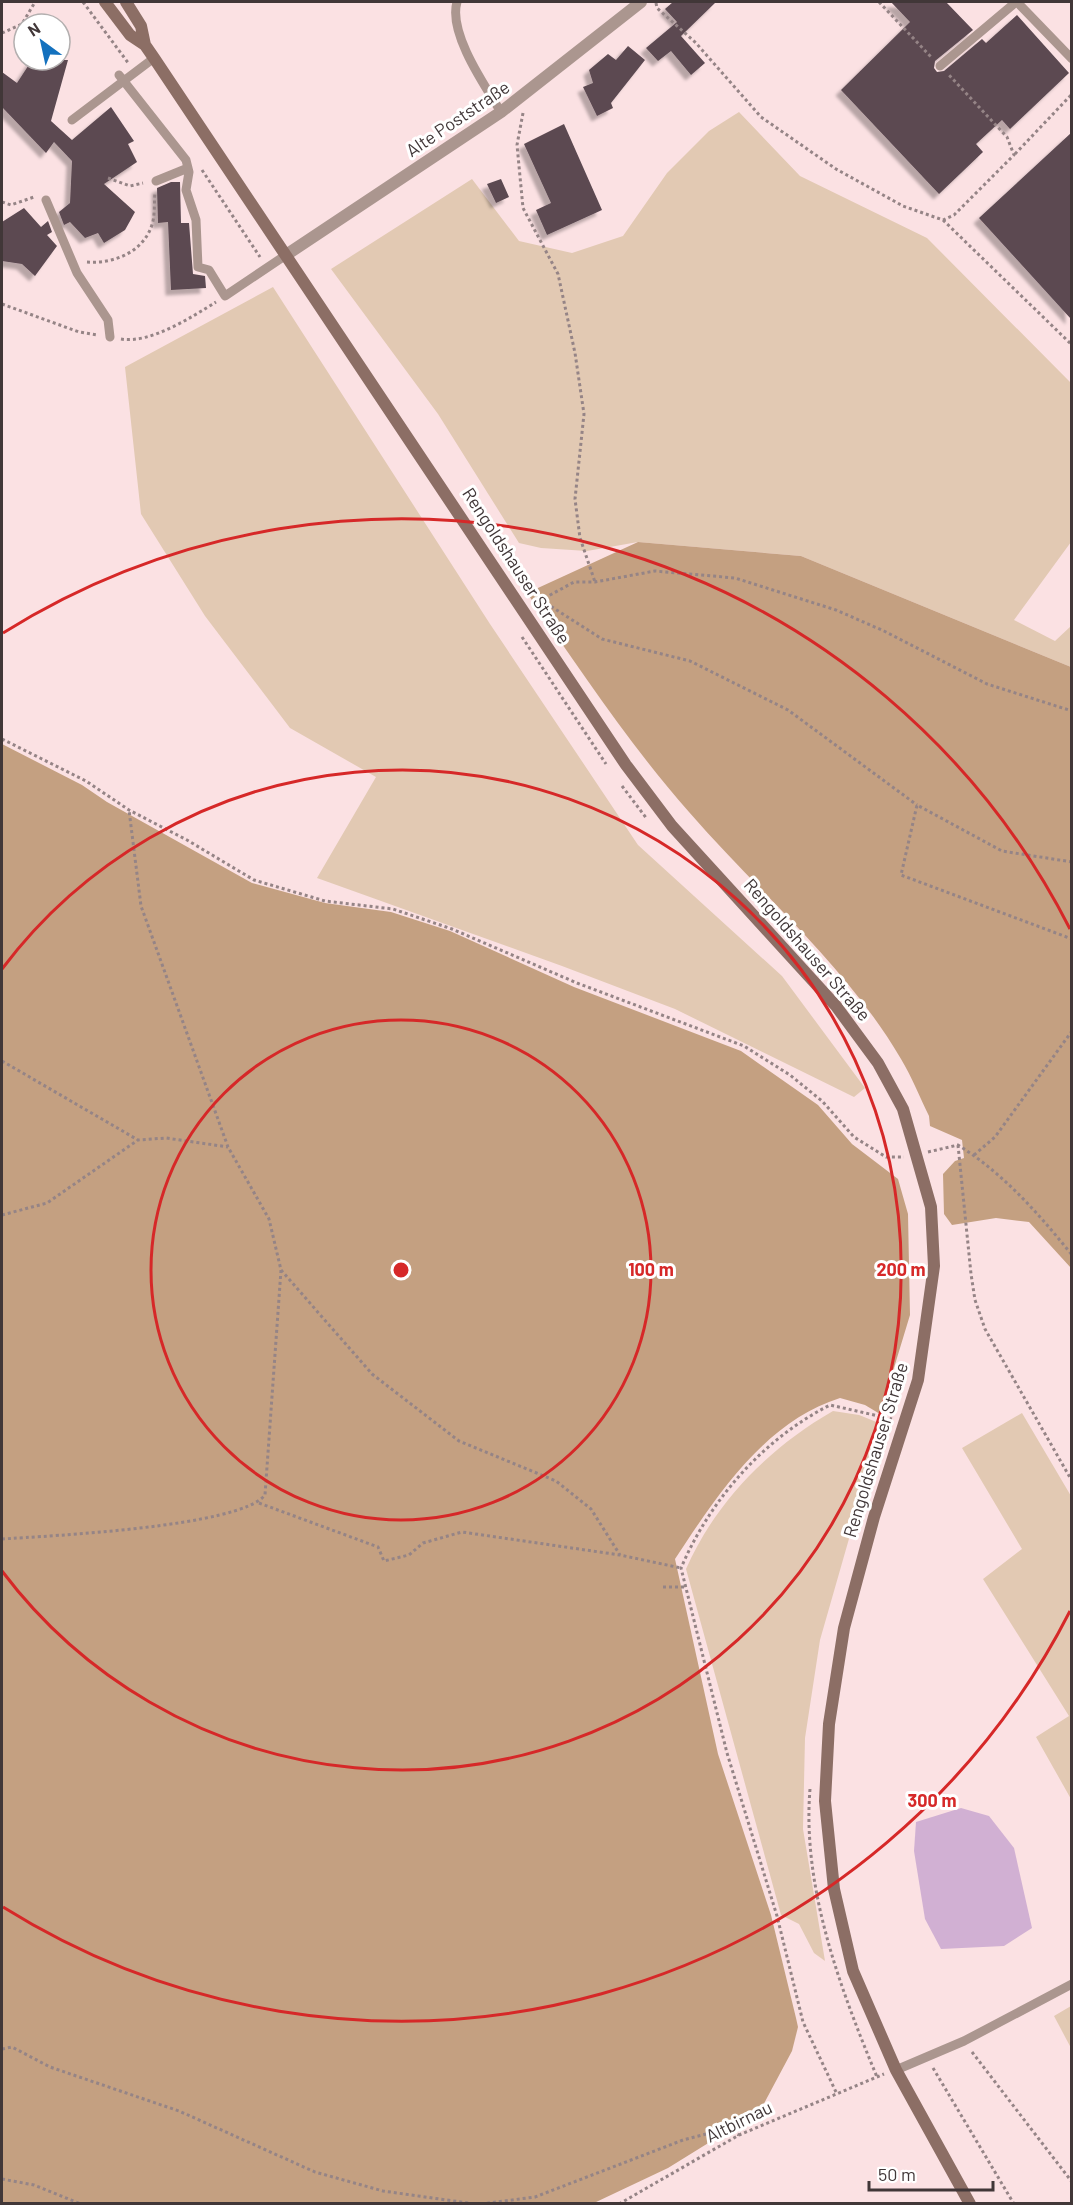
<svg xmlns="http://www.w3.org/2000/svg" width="1073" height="2205" viewBox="0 0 1073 2205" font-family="Barlow,sans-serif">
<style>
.green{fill:#e2c9b3}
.forest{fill:#c4a081}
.water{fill:#d1b0d3}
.building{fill:#5b4951;filter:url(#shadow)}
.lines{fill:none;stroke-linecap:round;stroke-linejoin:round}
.path{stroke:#958486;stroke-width:3;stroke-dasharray:3 3;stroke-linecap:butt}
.lane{stroke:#ab968f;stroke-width:9}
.street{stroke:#ab968f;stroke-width:12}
.secondary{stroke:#8c6e65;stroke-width:12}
.ring{fill:none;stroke:#d62828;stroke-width:3}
.labels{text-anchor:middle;stroke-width:6;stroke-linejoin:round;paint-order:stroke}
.street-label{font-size:18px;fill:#413738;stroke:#fff}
.centre{fill:#d62828;stroke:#fff;stroke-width:3}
.ring-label{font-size:18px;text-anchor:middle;font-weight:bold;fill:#d62828;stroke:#fff;stroke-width:6;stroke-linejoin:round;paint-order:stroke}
</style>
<defs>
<filter id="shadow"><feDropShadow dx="-5.5" dy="5.5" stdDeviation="1.5" flood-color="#0004"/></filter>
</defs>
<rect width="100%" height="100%" fill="#fbe1e3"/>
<path class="green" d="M739 112 800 176 927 238 1071 383V542L1014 620 1055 641 1071 626V667L801 556 638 542 587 551 541 548 519 543 438 414 331 269 472 179 519 241 572 253 623 236 667 173 709 131Z
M273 287 490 624 638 845 782 976 865 1088 854 1097 675 1009 562 966 317 878 376 777 290 728 205 616 141 514 125 367Z
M833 1411 859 1415 879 1423V1434L820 1640 805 1738 803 1829 825 1961 814 1953 799 1924 781 1915 686 1569C716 1501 769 1448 833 1411Z
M1022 1413 1071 1496V1799L1036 1737 1069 1716 983 1579 1022 1549 962 1448Z
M1071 2006V2048L1054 2016Z"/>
<path class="forest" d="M638 542 801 556 1071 667V1268L1029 1222 996 1218 952 1225 944 1214 943 1174 955 1161 964 1158 962 1140 930 1126 929 1116C920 1098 912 1077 901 1059 846 965 760 894 689 812 629 744 579 668 527 593Z
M2 744 82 785 107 802 252 883 325 903 391 912 450 931 574 987 741 1051 818 1105 852 1144 898 1179 908 1214 910 1315 880 1414 865 1405 840 1398C764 1422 716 1497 675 1559L718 1754 771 1915 796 2018 798 2027 792 2051 760 2111 668 2168 594 2203H2Z"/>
<path class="water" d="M961 1808 989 1816 1014 1848 1032 1928 1004 1946 941 1949 925 1919 914 1851 916 1822Z"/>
<path class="building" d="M673 2H716L681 36 705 63 691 75 671 51 658 61 646 48 677 22 665 9Z
M891 2H946L973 30 935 61 934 68 937 72 944 71 982 39 986 43 1017 15 1069 73 1010 129 1002 120 976 144 983 152 939 194 841 90 910 22Z
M628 46 645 60 611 103 613 108 597 116 583 87 593 83 589 70 608 54 616 60Z
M32 60H68L51 121 72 140 111 107 134 141 128 144 137 162 104 184 135 212 125 230 104 243 98 233 85 238 70 222 64 225 59 212 70 203 72 161 54 142 46 153 2 107V72L17 83Z
M564 124 602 210 547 235 536 210 551 203 524 144Z
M1071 133V319L979 218Z
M501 179 509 197 496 203 487 184Z
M171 182H180L181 223H189L193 274 205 276 206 288 171 290 168 222 158 223 157 188Z
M24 208 41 227 48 221 52 232 47 235 57 246 35 276 22 264 2 261V222Z"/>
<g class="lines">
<path class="path" d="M83 2 129 64
M879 2 932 58
M656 3 657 8 696 43 761 117 836 169 903 206 943 220 954 215 1014 155 1007 137 949 75
M2 33 22 24 35 2
M523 113 517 145 523 208 558 274 575 353 584 414 575 499 580 538 595 582
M1015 154 1072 94
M202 170 260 257
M108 178 130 186 143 183
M2 202 11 205 34 197
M943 220 1072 345
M87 262C115 264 146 251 153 221 155 212 154 202 155 193
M2 304 79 332 97 335
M121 339C150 344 192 317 216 302
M541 600 602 639 690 661 788 710 917 805
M537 607 541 600 574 582H595L655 571 735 578 836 610 884 631 987 684 1072 711
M522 637 606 764
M2 739 86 781 129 810 187 840 254 880 325 901 393 909 452 929 577 983 744 1046 790 1075 822 1101 854 1137 886 1157H904
M622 786 647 819
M1072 862 1002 851 917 805 901 875 1072 939
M2 1061 138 1140
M958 1145 971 1274 975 1300 985 1329 1072 1481
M928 1152 958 1145C1004 1174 1038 1213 1072 1255
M974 1155 995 1137 1072 1031
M2 1215 47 1203 138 1140 166 1138 228 1147
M281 1270 372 1374 459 1441 556 1481 591 1509 620 1555
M259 1503 378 1547 384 1561 409 1555 423 1543 462 1532 620 1555 681 1568
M2 1539C48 1536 240 1527 265 1495L281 1270 269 1219 228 1147 141 906 129 810
M663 1587H687
M810 1789C802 1887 840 1988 877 2077
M2 2049 12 2047 50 2067 179 2111 315 2172 383 2191 475 2204
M972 2052 1072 2182
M933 2068 1014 2204
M836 2092 803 2022 777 1916 727 1753 681 1568C710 1500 763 1439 830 1405L892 1419
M2 2179 34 2185 81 2204
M481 2204 535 2197 683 2140 726 2129 739 2135
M619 2204 739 2135 884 2074"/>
<path class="lane" d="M457 2C448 33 485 86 501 112
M1017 2 1072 59
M940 66 1016 2
M119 75 186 160 189 172 186 190 196 220 198 267 209 270 225 296 286 255
M72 120 154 58
M156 181 188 168
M46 200 77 273 108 320 110 337
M896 2070 964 2041 1072 1984"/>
<path class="street" d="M286 255 501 112 641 2"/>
<path class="secondary" d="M105 2 130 35 145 45 154 58 626 765 672 826 836 1006 878 1063 903 1109 931 1207 934 1266 918 1380 874 1517 844 1628 829 1724 825 1801 834 1889 853 1971 896 2070 970 2204
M126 2 141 26 145 45"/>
</g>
<g class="ring">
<circle cx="401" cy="1270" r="250"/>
<path d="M2 969A500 500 0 1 1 2 1571"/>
<path d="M1070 1611A751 751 0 0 1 3 1907M3 633A751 751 0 0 1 1070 929"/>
</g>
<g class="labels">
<g class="street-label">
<text transform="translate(458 119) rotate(-34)" y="6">Alte Poststraße</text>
<text transform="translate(516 566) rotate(57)" y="6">Rengoldshauser Straße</text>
<text transform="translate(807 950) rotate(49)" y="6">Rengoldshauser Straße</text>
<text transform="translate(876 1450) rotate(-73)" y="6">Rengoldshauser Straße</text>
<text transform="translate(739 2122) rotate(-26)" y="6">Altbirnau</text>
</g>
</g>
<circle cx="401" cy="1270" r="9" class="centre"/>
<g class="ring-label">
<text x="651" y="1276">100 m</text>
<text x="901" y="1276">200 m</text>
<text x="932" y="1807">300 m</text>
</g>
<rect width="1073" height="2205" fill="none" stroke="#413738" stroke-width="6"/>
<g transform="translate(42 42) rotate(327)"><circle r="28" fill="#ffffff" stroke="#b3afaf" stroke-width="1.5"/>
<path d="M0-4.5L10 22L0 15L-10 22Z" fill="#1471be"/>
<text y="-9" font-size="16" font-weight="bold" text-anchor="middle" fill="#413738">N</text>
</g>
<path d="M869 2181v9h124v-9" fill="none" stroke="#413738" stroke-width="3"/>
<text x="878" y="2181" font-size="18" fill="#413738" stroke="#ffffff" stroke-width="4.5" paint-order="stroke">50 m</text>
</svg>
